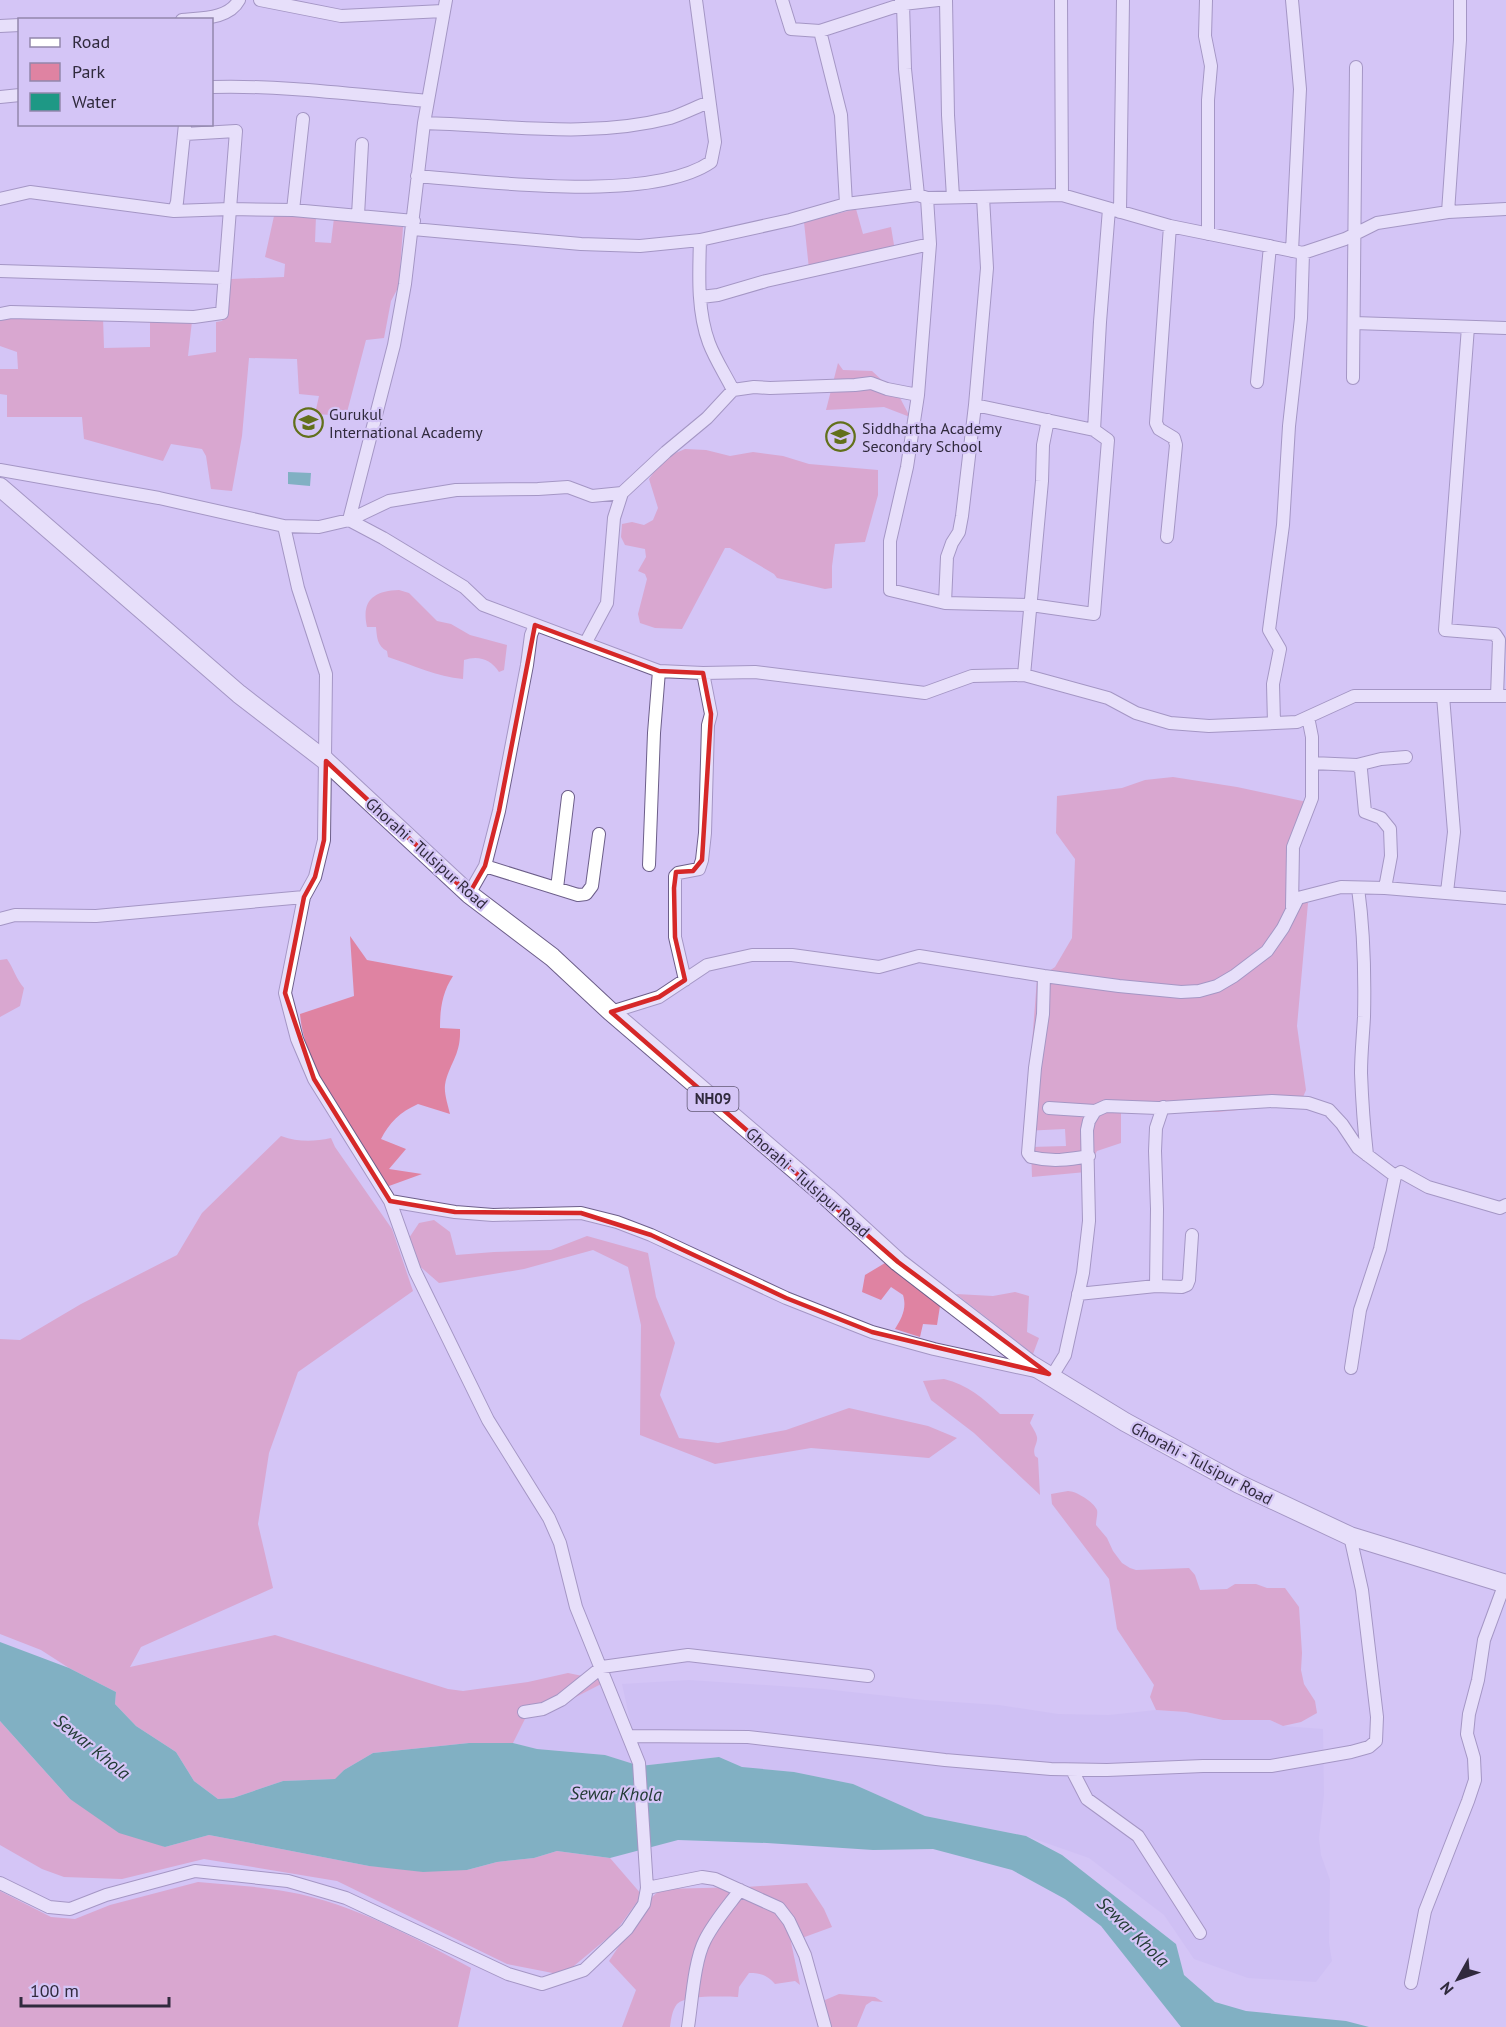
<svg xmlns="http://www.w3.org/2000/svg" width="1506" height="2027" viewBox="0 0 1506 2027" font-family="'PT Sans',sans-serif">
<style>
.built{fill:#cbbaf1}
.green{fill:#df83a2}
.water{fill:#1e9885}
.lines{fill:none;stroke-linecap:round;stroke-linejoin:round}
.minor-casing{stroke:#6c5e89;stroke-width:14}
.primary-casing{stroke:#6c5e89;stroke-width:20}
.minor{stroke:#fff;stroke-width:12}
.primary{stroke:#fff;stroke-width:18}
.marked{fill:none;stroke:#d62828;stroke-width:4.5;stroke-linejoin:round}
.labels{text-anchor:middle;stroke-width:4.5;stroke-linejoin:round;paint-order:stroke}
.shield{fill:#d4c5f6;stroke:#615874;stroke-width:1.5}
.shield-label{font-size:15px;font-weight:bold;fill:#302a3d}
.poi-label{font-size:16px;fill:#302a3d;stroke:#d4c5f6;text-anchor:start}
.street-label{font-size:16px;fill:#302a3d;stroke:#d4c5f6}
.water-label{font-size:18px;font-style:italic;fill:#223b35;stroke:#d4c5f6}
</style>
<rect width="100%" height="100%" fill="#d4c5f6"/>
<path class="built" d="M689 1680 824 1689 924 1700 999 1705 1058 1714 1109 1715 1156 1710 1186 1712 1223 1720H1270L1283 1726 1323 1729 1324 1795 1319 1838 1321 1855 1330 1880 1329 1943 1332 1961 1316 1982 1248 1978 1194 1959 1164 1915 1089 1858 1026 1836 925 1816 853 1784 794 1772 742 1767 719 1757 640 1766 605 1755 537 1749 513 1743 526 1717 572 1699 607 1681 639 1762 622 1684Z"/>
<path class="green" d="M856 209 863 234 891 227 895 251 809 269 804 222Z
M274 216H316L315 242 331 243 334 218 403 227 399 286 391 301 384 338 366 340 346 416 315 414 319 396 299 394 297 359 249 358 242 436 232 491 211 489 206 456 202 449 171 444 163 461 84 439 82 417H7V395L0 394V369H18L17 352 0 346V319L11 314 103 317 104 348 150 347V319L192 321 188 356 216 352V322L222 321 226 315 231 279 284 277 285 264 265 257Z
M838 363 843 370 872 371 899 396 910 417 884 407 826 410Z
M685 449 706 450 730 456 753 452 783 456 809 464 878 470V495L865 542 835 544 832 566V588L825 589 777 578 774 574 730 548H725L682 629 655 628 640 623 638 614 647 579 645 574 638 571 646 557 645 549 625 545 621 537 622 524 632 522 644 525 653 520 658 508 649 479 664 458Z
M399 590 409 593 437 621 451 624 470 635 507 645 504 670 499 672C491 659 478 655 464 660L463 679C437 677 413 665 388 657L387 651C377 646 377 637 376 627H367C361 600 374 591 399 590Z
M1173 777 1237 787 1307 802 1286 890 1308 903 1297 1026 1306 1090 1298 1109 1271 1107 1217 1112H1121V1143L1097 1151 1086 1172 1032 1177 1031 1147 1066 1146 1065 1129 1023 1131 1028 1095 1037 979 1055 967 1072 938 1075 859 1056 833 1057 796 1122 788 1145 780Z
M350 936 367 960 453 976C442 993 440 1009 440 1028L460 1029C461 1056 449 1063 445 1085 444 1094 448 1105 450 1114L418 1104C400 1112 389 1123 381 1139L406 1149 389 1169 422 1174 378 1190C359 1155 339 1120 323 1083 312 1060 302 1039 300 1014L354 996Z
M7 959C14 969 16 979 24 988L20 1006 0 1017V960Z
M281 1136C298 1142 313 1142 331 1138L335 1147 392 1229 413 1291 298 1372 269 1453 258 1524 273 1588 141 1647 130 1667 275 1635 448 1689 463 1691 528 1682 568 1673 607 1681 572 1699 526 1717 513 1743H469L373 1753 344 1770 336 1779 283 1781 233 1798 218 1799 194 1781 176 1752 136 1726 115 1704 116 1692 69 1668 41 1650 0 1634V1339L20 1340 81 1304 177 1255 202 1213Z
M434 1220 450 1232 456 1255 494 1252 551 1250 587 1236 648 1253 656 1297 675 1343 660 1395 679 1438 718 1443 786 1430 849 1408 928 1426 957 1438 929 1458 811 1448 715 1464 640 1435 641 1325 628 1267 593 1250 524 1269 439 1283 416 1263 409 1238 419 1223Z
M885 1263 900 1272 940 1306 937 1325 923 1324 920 1337 895 1329C902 1318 907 1308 903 1295L891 1287 881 1300 862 1292 865 1275Z
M1015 1292 1029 1296 1027 1332 1039 1338 1033 1354 956 1294 993 1296Z
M944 1379C968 1385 983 1398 1000 1414H1034L1030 1423C1032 1427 1036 1432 1037 1437 1038 1444 1032 1448 1035 1456L1038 1458 1040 1495 974 1433 931 1400 923 1381Z
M1068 1491C1076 1491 1094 1502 1097 1510 1098 1514 1096 1520 1096 1525L1107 1538 1113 1551 1122 1563 1130 1568 1136 1570 1189 1568 1195 1575 1200 1590 1227 1589 1235 1584H1256L1267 1588H1285L1299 1607 1302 1653 1301 1670 1304 1684 1315 1701 1317 1713 1301 1722 1283 1726 1270 1720H1223L1186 1712 1156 1710 1150 1697 1154 1685 1117 1629 1109 1579 1052 1504 1051 1494Z
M0 1721 70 1799 165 1847 209 1835 369 1866 467 1870 497 1862 534 1858 557 1851 610 1858 642 1895 616 1931 563 1975 507 1964 337 1881 204 1859 122 1879 64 1877 42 1869 0 1845Z
M198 1882C228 1885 259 1886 289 1892 352 1903 415 1938 471 1968L458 2027H0V1891L51 1917 75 1919 110 1905Z
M807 1883 824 1909 832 1927 791 1942 800 1985 795 1981 775 1984C767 1975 761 1973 749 1973L739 1987 738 1997C724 1997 688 1994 677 2004 672 2010 671 2020 670 2027H622L636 1990 609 1961 651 1898 661 1889 746 1887Z
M839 1994 875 1997 883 2002 872 2001 866 2005 857 2027H827L825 2000Z"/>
<path class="water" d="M288 472 311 473 310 486 288 484Z
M0 1642 69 1668 116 1692 115 1704 136 1726 176 1752 194 1781 218 1799 233 1798 283 1781 335 1779 344 1770 373 1753 469 1743H513L537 1749 605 1755 640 1766 719 1757 742 1767 794 1772 853 1784 925 1816 1026 1836 1062 1855 1176 1944 1184 1975 1215 2002 1246 2011 1346 2021 1369 2027H1181L1101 1926 1065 1899 1012 1870 933 1849 873 1850 767 1843 678 1840 610 1858 557 1851 534 1858 497 1862 467 1870 423 1872 369 1866 209 1835 165 1847 119 1833 70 1799 0 1721Z"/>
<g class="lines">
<defs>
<path id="minor" d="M260 0 341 16 443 11
M782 0 791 29 820 31 841 115 846 204
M901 0 903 4 905 69 918 195
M946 0 948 115 953 197
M1061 0 1062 195
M1206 0 1205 36 1211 66 1208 100V234
M1292 0 1300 89 1292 251
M182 20C201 18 229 19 239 0
M0 26 20 25
M820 31 903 4 938 0
M212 87C284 85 356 95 428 101
M0 97 20 95
M424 123C506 125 589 139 670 118 683 114 696 107 709 102
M417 176C490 182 651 203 711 162L715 142 696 0
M927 198 930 244 918 395 907 467 890 541V590L945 603 1031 605 1094 614 1108 440 1094 430 1100 322 1109 209
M0 199 30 192 174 211 230 209 293 210 414 221
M293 210 303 119
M174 211 177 202 185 124
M1120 212 1123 0
M1448 212 1460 40V0
M358 215 362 144
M413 229 581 244 640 246 700 240 790 220 846 204 918 195 927 198 1062 195 1170 226 1303 253 1345 239 1377 223 1448 212 1506 209
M0 271 223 278
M701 297 718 295 766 281 930 244
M0 314 11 312 194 317 222 313 236 131 185 134
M1354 323 1506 328
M1468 327 1445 630 1495 634 1499 640 1497 696
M1353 378 1356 67
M1257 382 1270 246
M733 390 754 387 770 388 855 385 871 383 887 389 918 395
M975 405 1094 430
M0 470 159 498 284 526 319 527 349 520 383 538 464 587 483 605 659 671 703 673 755 672 925 693 972 676 1024 675 1108 698 1136 713 1170 723 1209 726 1297 722 1354 696H1506
M349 520 394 345 405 284 424 123 446 0
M349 520 389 501 456 490 538 489 568 487 592 496 622 493
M284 526 298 588 326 674 324 840 315 877 304 897 285 993 297 1039 314 1079 390 1201 455 1212 493 1215 581 1213 617 1222 651 1235 786 1298 872 1332 934 1349 1035 1371
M1167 537 1176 445 1174 438 1159 429 1156 423 1170 226
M945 603 947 557 952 543 959 532 962 516 975 405 987 268 983 197
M586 642 607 603 614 518 622 493 666 452 707 418 733 390C725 374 715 359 709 343 697 311 699 274 700 240
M1024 675 1042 481 1043 445 1048 420
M1443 696 1454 832 1447 892
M1308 717 1312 737V763L1357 765 1361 770 1365 812 1381 818 1390 829 1391 856 1385 888
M1274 723 1273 684 1280 649 1269 630 1283 525 1289 426 1301 318 1303 253
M1357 765 1381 759 1406 757
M649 865 654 733 659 671
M485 866 578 895 586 894 592 886 599 834
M557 888 568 797
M1358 888C1364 931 1365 974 1364 1017 1363 1036 1361 1054 1361 1073 1362 1100 1364 1128 1367 1155
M469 894 485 866 499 811 527 665 531 635 535 625
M1292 907 1293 847 1312 798V763
M0 919 15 915 96 916 304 897
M1044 976 1043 1014 1035 1068 1028 1153 1031 1157C1051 1162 1068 1160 1089 1156
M685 980 675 937V876L678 873 699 869 702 860 705 833 708 725 711 714 703 673
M611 1012 659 997 707 965 752 955H792L879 967 919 956 1044 976 1119 986 1181 992 1199 991 1217 986 1234 976 1267 951 1283 928 1298 898 1341 887 1385 888 1506 898
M1049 1108 1095 1111
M1395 1176 1401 1172 1428 1187 1500 1208 1506 1205
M390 1201 415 1271 488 1420 549 1518 560 1543 576 1607 639 1763 647 1888 702 1877 715 1879 779 1908 789 1921 805 1955 825 2027
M1156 1286 1157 1209 1155 1151 1156 1128 1163 1107
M1078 1294 1156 1286 1182 1287 1187 1285 1189 1280 1192 1235
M1052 1376 1065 1355 1083 1273 1089 1221 1087 1130 1089 1121 1095 1111 1106 1106 1158 1108 1272 1101 1308 1103 1329 1110 1342 1124 1358 1148 1395 1176 1380 1249 1360 1310 1351 1368
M524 1712 543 1709 561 1700 602 1667 688 1655 868 1676
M630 1736 748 1737 945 1760 1051 1769 1107 1770 1203 1766H1271L1351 1752 1369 1747 1376 1741 1377 1717 1362 1590 1350 1536
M1072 1770 1087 1799 1138 1836 1200 1933
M0 1883 49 1907 70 1909 106 1895 195 1871 288 1881 346 1898 508 1974 542 1984 584 1970 627 1929 644 1904 647 1888
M1411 1983 1425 1911 1468 1801 1475 1780 1474 1758 1467 1734 1469 1714 1478 1680 1484 1640 1505 1583
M688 2027C692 2002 694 1961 705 1940 714 1922 728 1906 740 1890"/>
<path id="primary" d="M0 487 239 694 326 761 469 894 552 957 611 1012 827 1197 898 1262 1030 1364 1125 1422 1239 1484 1350 1536 1506 1584"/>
</defs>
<use href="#minor" class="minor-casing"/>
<use href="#primary" class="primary-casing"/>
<use href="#minor" class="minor"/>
<use href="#primary" class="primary"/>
</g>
<path d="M0 0H1506V2027H0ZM535 625 659 671 703 673 711 714 702 860 693 871 676 872 674 888 675 937 685 980 659 997 611 1012 898 1262 1049 1374 872 1332 786 1298 651 1235 581 1213 455 1212 390 1201 314 1079 285 993 304 897 315 877 324 840 326 761 469 894 485 866 499 811Z" fill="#d4c5f6" fill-opacity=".55" fill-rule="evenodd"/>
<path class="marked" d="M535 625 659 671 703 673 711 714 702 860 693 871 676 872 674 888 675 937 685 980 659 997 611 1012 898 1262 1049 1374 872 1332 786 1298 651 1235 581 1213 455 1212 390 1201 314 1079 285 993 304 897 315 877 324 840 326 761 469 894 485 866 499 811Z"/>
<defs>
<symbol id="school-ring" viewBox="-11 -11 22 22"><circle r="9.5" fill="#d4c5f6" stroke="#62701b" stroke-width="1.5"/><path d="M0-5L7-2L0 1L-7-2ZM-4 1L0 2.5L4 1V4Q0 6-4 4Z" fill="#62701b"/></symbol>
</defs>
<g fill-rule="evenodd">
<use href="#school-ring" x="292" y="406" width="33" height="33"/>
<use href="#school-ring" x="824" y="420" width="33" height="33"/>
</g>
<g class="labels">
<rect class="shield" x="687.5" y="1087" width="51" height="24" rx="4.5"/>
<g class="shield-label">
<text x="713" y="1104">NH09</text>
</g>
<g class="poi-label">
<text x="329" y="420">Gurukul<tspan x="329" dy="18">International Academy</tspan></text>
<text x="862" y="434">Siddhartha Academy<tspan x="862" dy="18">Secondary School</tspan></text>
</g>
<g class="street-label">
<text transform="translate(427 853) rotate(42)" y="6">Ghorahi - Tulsipur Road</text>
<text transform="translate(808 1182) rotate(41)" y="6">Ghorahi - Tulsipur Road</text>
<text transform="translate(1202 1463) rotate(28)" y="6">Ghorahi - Tulsipur Road</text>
</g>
<g class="water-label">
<text transform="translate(92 1747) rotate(39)" y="6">Sewar Khola</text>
<text transform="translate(616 1794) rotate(1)" y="6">Sewar Khola</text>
<text transform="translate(1133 1932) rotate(44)" y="6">Sewar Khola</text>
</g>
</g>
<rect x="18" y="18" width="195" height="108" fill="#d4c5f6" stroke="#9287ac" stroke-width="1.5"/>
<rect x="30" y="38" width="30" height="9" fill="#ffffff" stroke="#9287ac" stroke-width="1.5"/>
<text x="72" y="48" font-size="18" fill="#302a3d">Road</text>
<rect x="30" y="63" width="30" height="18" fill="#df83a2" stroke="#9287ac" stroke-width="1.5"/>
<text x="72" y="78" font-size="18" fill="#302a3d">Park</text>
<rect x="30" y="93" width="30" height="18" fill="#1e9885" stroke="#9287ac" stroke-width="1.5"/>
<text x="72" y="108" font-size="18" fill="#302a3d">Water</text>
<g transform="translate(1458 1979) rotate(230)" stroke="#d4c5f6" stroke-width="4.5" paint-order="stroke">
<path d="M0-4.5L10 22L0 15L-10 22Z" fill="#302a3d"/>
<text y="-9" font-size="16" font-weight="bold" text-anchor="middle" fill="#302a3d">N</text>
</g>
<path d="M21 1997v9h148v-9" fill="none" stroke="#302a3d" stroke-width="3"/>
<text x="30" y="1997" font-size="18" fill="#302a3d" stroke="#d4c5f6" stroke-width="4.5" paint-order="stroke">100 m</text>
</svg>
